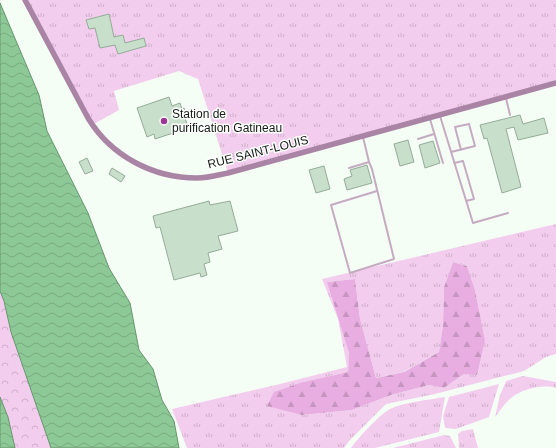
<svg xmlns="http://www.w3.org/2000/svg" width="556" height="448" viewBox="0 0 556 448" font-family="Arial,sans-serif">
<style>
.grass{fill:url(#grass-tufts);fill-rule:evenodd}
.forest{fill:url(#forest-firs)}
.park{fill:url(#park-crowns)}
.water{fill:url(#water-waves);stroke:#68956f}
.building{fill:#c8e0cb;stroke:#94ac97}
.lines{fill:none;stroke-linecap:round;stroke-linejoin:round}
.lane{stroke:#c5abc1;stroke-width:2}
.secondary{stroke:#aa84a5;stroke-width:5.5}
.poi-dot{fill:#9d3496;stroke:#fff;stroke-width:1.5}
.labels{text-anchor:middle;stroke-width:3;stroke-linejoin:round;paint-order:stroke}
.poi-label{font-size:12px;fill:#131c14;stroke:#fff;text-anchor:start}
.street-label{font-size:12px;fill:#131c14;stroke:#fff}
</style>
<defs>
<pattern id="grass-tufts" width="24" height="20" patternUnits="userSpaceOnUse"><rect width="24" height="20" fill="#f3cdee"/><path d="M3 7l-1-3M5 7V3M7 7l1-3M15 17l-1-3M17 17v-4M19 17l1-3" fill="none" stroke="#cfafcb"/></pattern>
<pattern id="forest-firs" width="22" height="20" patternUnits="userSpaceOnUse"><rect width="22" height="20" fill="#e8aee1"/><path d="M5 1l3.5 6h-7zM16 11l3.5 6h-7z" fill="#c695c0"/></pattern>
<pattern id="park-crowns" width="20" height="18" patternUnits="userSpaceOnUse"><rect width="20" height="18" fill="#f3cdee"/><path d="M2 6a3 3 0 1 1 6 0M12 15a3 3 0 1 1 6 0" fill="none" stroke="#cfafcb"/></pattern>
<pattern id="water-waves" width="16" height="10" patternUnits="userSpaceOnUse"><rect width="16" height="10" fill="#8dc996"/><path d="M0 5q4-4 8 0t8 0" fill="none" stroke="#79ac80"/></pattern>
</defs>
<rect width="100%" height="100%" fill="#f4fef5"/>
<path class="grass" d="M25 0H556V83L228 173 198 79 179 71 114 91 119 110 92 125Z
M556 224V354L546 357 524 371 435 394 386 404 350 440 344 448H187L172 409 276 385 347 367 338 319 322 279ZM453 262 467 266 475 290 485 340 464 374 444 388 429 385 391 395 352 410 302 415 303 382 348 372 349 353 328 282 355 279 360 319 376 378 403 372 439 352 443 325 444 287Z
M523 376 556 382V388C543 384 522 389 511 398 505 403 500 411 495 417L500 395 506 381Z
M499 384 489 417 456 429 445 428 443 416 449 397Z
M445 397 439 432 375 448H351C358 438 380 414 390 409 405 402 428 400 445 397Z
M473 429 478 448H459L458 434 462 431Z
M444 435 450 436 456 448H393Z"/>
<path class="forest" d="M453 262 467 266 475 290 485 340 477 375 464 374 444 388 429 385 391 395 352 410 302 415 267 406 274 392 303 382 348 372 349 353 327 282 355 279 360 319 376 378 404 372 439 352 443 325 444 287Z"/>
<path class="park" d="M0 291 4 301 11 332 51 448H0Z"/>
<path class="water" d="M0 3 39 95 47 131 88 213 109 268 130 303 139 350 153 369 162 400 174 421 179 448H51L11 332 4 301 0 291Z
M0 397 8 417 15 448H0Z"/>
<path class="building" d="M109 14 114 37 123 35 125 43 144 38 146 46 118 54 115 45 100 48 95 28 89 29 86 20Z
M169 97 172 106 180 103 182 109 184 108 186 113 184 114 188 128 155 139 154 134 147 137 137 108Z
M520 115 523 124 544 118 548 133 518 140 514 127 506 129 521 187 502 193 487 138 484 139 480 125Z
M408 140 414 162 400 166 394 144Z
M433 141 440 163 425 168 419 145Z
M87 158 93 171 85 174 79 162Z
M367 165 372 183 347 190 344 179 352 176 350 170Z
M324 166 330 189 316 193 309 170Z
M112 168 125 176 121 182 109 174Z
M209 201 210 205 230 201 238 231 218 236 222 249 208 253 210 262 204 264 207 275 201 277 200 273 174 280 160 227 156 228 153 216Z"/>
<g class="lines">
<path class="lane" d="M506 98 510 115
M440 116 473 223 508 213
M430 119 443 163
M418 139 434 134
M451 152 475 146 469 124 455 127 461 150
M369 162 372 169 394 259 350 273 331 205 377 191
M454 163 463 161 474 199 466 201
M349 168 369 162 363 137"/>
<path class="secondary" d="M25 0 88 118C111 156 153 178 197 178 208 178 218 175 228 173L556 83"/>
</g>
<circle class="poi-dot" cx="164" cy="121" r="4"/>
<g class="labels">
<g class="poi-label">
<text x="172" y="118">Station de<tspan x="172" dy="14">purification Gatineau</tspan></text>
</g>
<g class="street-label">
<text transform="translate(258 152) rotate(-14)" y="4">RUE SAINT-LOUIS</text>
</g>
</g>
</svg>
